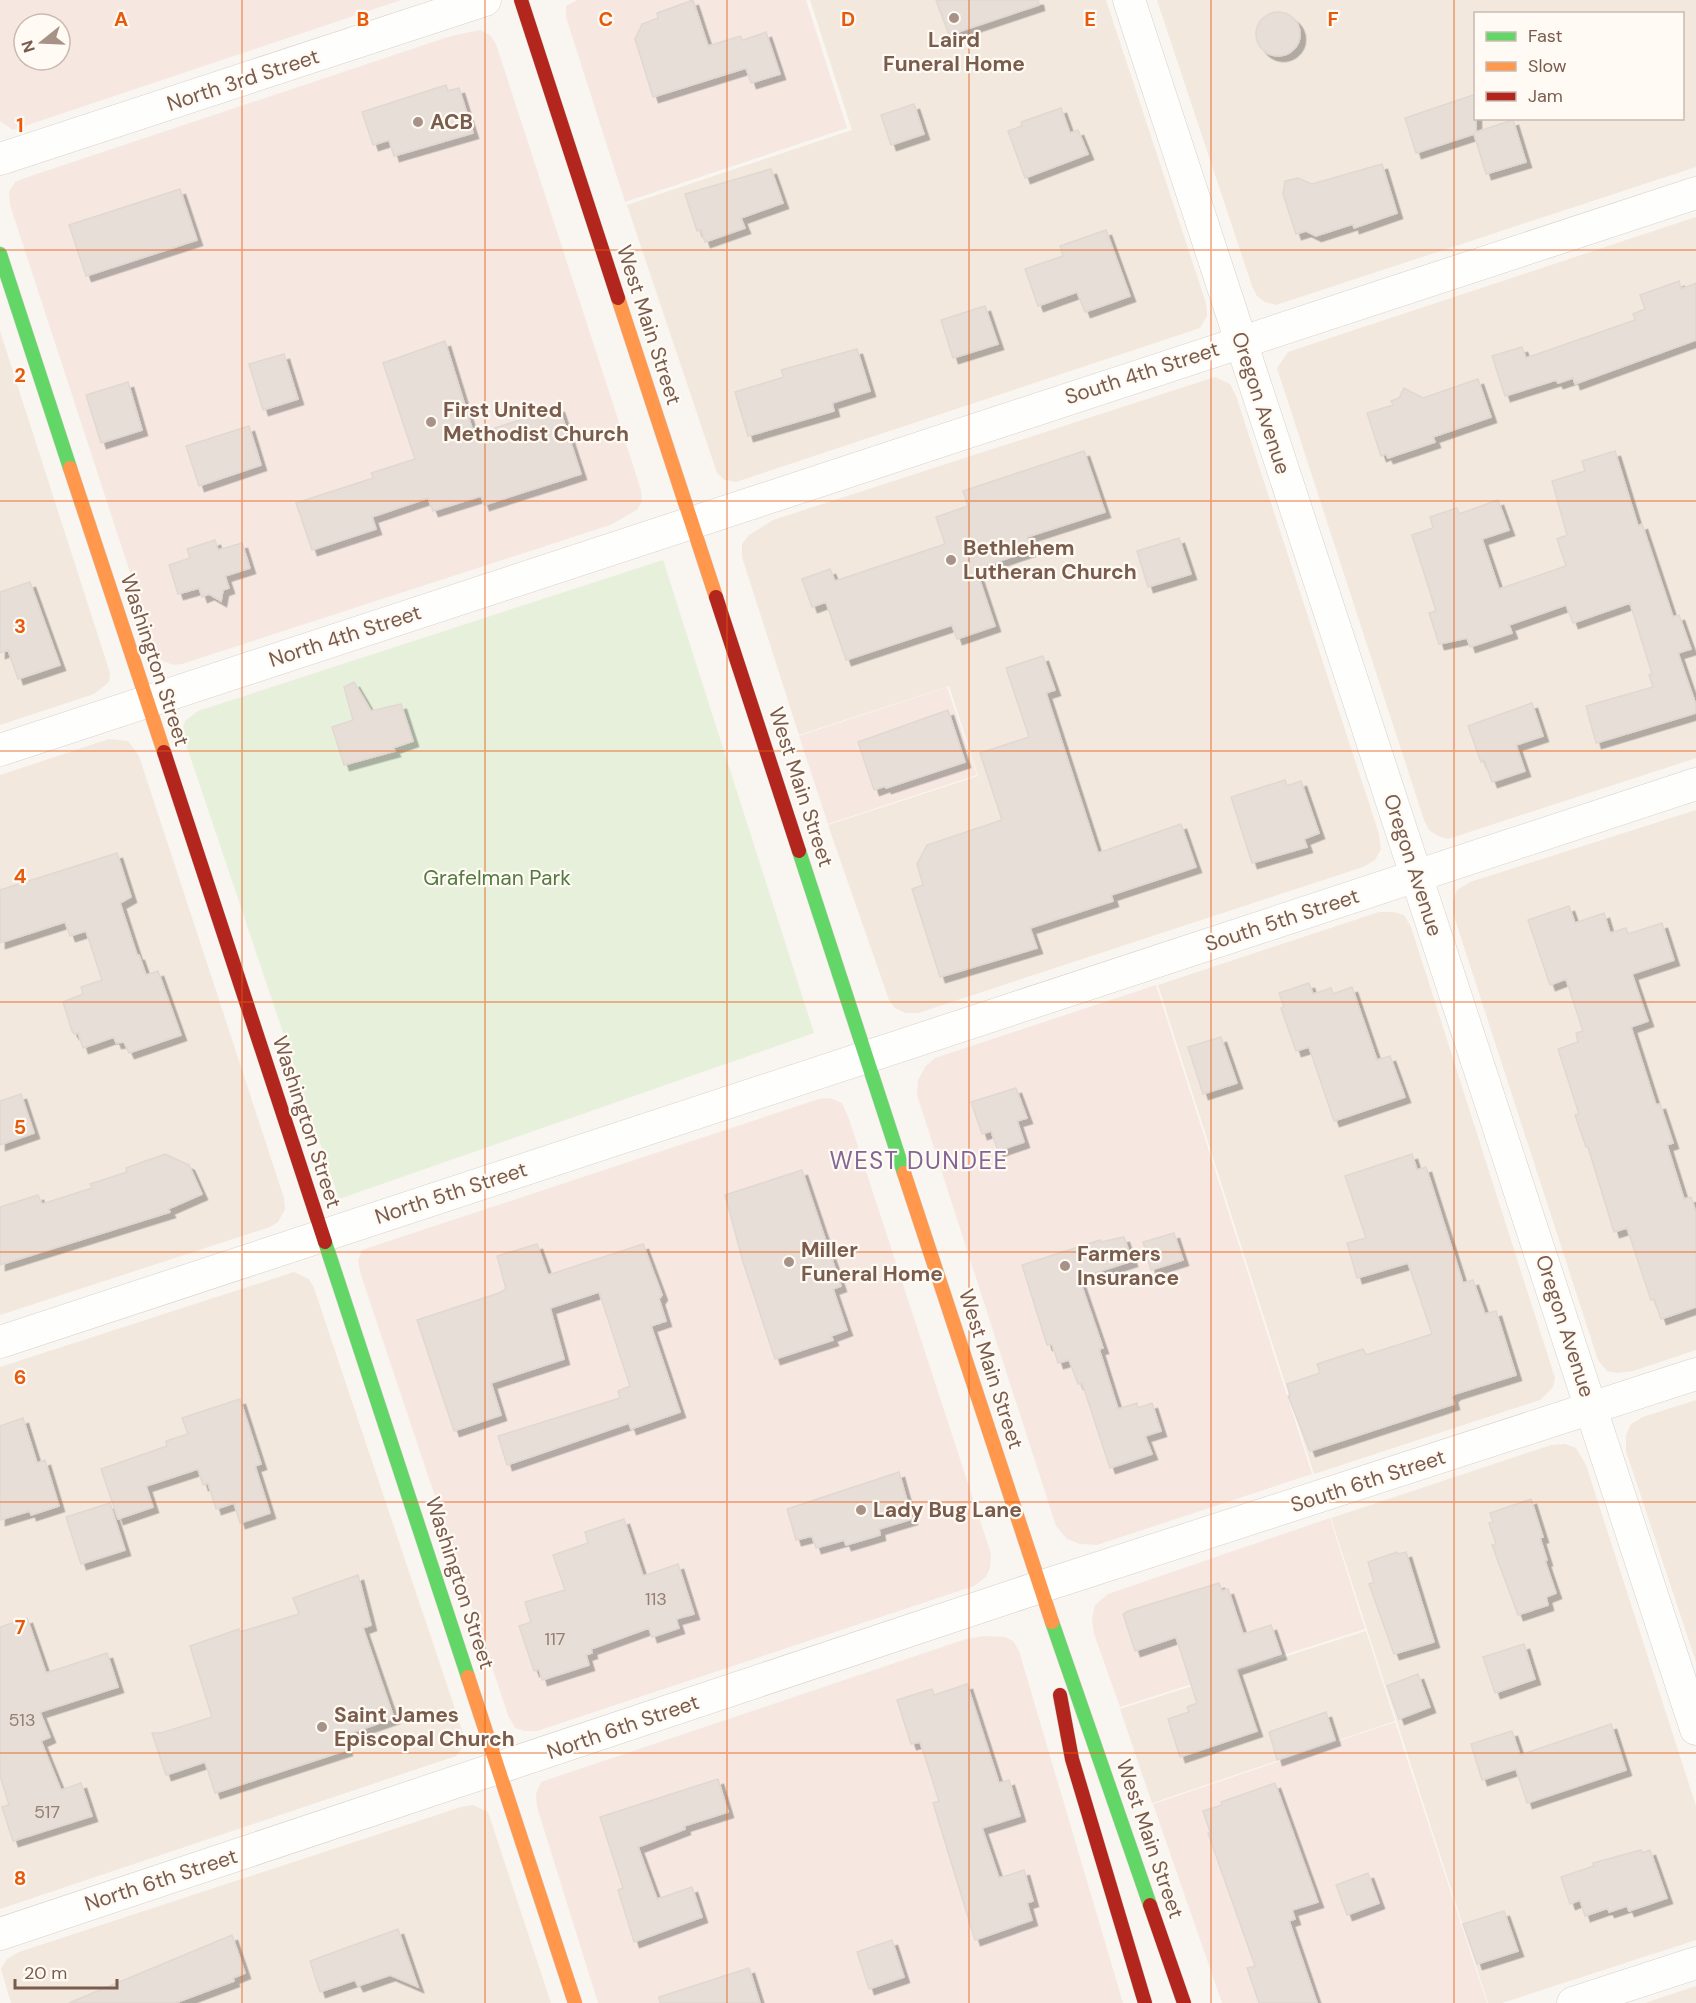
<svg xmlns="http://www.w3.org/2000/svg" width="1696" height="2003" viewBox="0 0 1696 2003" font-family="'DM Sans',sans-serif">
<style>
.residential{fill:#f2e8de;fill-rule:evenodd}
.commercial{fill:#f6e8e1;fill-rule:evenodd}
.green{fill:#e7f0db}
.building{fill:#e6ded7;stroke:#e2d8d2;stroke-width:1.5;filter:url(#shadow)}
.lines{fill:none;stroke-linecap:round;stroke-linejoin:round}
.street-casing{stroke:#d7d1cb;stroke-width:33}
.fast-casing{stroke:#d9d2cb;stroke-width:15}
.slow-casing{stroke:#d9d2cb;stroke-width:15}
.jam-casing{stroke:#d9d2cb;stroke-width:15}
.street{stroke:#fefefd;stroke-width:32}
.fast{stroke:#63d668;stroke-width:14}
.slow{stroke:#ff974d;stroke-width:14}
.jam{stroke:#b3261e;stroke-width:14}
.grid{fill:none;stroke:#e8590c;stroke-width:1.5;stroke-opacity:0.55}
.poi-dot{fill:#a69286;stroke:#fffaf3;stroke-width:2}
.labels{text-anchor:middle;stroke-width:4.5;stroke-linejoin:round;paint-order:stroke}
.number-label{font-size:18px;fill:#977e72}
.poi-label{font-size:21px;font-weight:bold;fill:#7a5c4d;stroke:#fffaf3;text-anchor:start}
.street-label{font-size:21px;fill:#7a5c4d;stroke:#fffaf3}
.park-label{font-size:21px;fill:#537a41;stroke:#fffaf3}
.quarter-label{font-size:24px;letter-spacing:1.5px;fill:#846695;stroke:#fffaf3}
.grid-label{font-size:20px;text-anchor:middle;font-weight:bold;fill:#e8590c;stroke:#fffaf3;stroke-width:4.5;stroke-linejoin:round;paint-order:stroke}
</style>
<defs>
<filter id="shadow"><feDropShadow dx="5.5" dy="5.5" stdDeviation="0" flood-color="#0004"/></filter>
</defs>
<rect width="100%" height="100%" fill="#f9f5f0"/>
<path class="residential" d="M810 0H1106L1206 303 1207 316 1200 328 736 482 725 480 717 473 627 205 852 130Z
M1157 0H1696V167L1276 305 1265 302 1257 296 1252 286ZM1476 14H1682V118H1476Z
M1696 217V758L1448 839 1438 836 1429 830 1424 820 1277 368 1288 352 1297 349Z
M0 331 110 673 109 682 94 694 0 725Z
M1215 377 1230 384 1236 396 1379 834 1381 849 1375 860 1363 867 918 1013H906L895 1008 889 1000 828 825 978 776 949 686 799 735 742 557V544L749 535 773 520Z
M109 739 128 741 139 756 284 1198 285 1209 278 1222 270 1227 0 1315V775Z
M1696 810V1350L1633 1371 1617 1373 1607 1371 1598 1360 1453 913V900L1457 890 1470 882Z
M1379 912H1393L1404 915 1411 927 1555 1378 1553 1387 1540 1400 1314 1474 1158 985Z
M294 1272 309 1279 314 1288 461 1727 465 1739 462 1748 456 1756 0 1909V1367Z
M1696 1400V1662L1626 1451V1435L1631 1424 1643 1417Z
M1565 1444 1576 1448 1586 1465 1696 1806V1940L1502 2003H1488L1331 1518 1551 1445Z
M1366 1631 1395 1721 1152 1803 1120 1709Z
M473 1805 488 1812 551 2003H11L1 1969 7 1959 19 1952 461 1807Z
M1696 1986V2003H1645Z"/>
<path class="commercial" d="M0 0H401L13 130 0 121ZM24 24H60V60H24Z
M577 0H806L847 128 625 202 566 17V6Z
M480 30 490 35 496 44 641 490 642 501 637 510 610 525 182 664 173 665 161 660 155 649 10 205 9 192 15 182 25 178 451 36Z
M947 687 977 775 828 824 799 736Z
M1156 985 1312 1474 1097 1545 1080 1544 1067 1539 1056 1526 917 1095 918 1080 925 1067 935 1058Z
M830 1098 842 1103 849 1119 991 1554 990 1568 986 1577 974 1586 537 1731H524L515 1728 508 1715 361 1275 358 1261 362 1250 819 1099Z
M1330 1518 1365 1629 1120 1707 1094 1634 1092 1618 1095 1605 1108 1594Z
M984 1636 1005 1637 1013 1641 1019 1651 1123 2003H598L537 1807 536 1794 541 1782 966 1639Z
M1395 1722 1487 2003H1222L1153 1804Z"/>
<path class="green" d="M663 560 814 1033 339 1199 182 732 185 721 198 711Z"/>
<path class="building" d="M693 0 708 46 740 36 743 40 766 32 780 74 751 83 746 68 653 97 635 39 642 24 658 18 657 13Z
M936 0H1038L1039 5 949 35Z
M1256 34a22 22 0 1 1 44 0a22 22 0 1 1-44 0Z
M446 85 448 91 459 88 473 133 394 156 389 140 373 145 362 112Z
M1476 94V132L1513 120 1526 162 1486 174 1474 134 1416 153 1405 118Z
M914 104 924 134 891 145 881 115Z
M1061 108 1070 133 1078 130 1088 154 1025 178 1008 131 1022 126 1021 122Z
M1382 164 1397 213 1354 228 1353 224 1316 236 1306 231 1296 234 1283 194 1285 181 1298 178 1312 184Z
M771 169 783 203 741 218 745 228 705 242 701 230 697 231 685 194Z
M180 189 197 240 86 276 69 225Z
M1106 230 1130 296 1085 312 1077 292 1038 306 1025 269 1063 256 1060 246Z
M1679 281 1681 289 1696 283V340L1575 384 1573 378 1558 383 1556 380 1505 396 1492 356 1522 347 1526 358 1635 320 1633 314 1645 309 1640 295Z
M985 306 998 344 953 358 941 320Z
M445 341 474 435 559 407 581 474 484 505 481 496 433 511 428 498 372 517 376 529 312 550 296 503 373 478 371 473 415 459 383 363Z
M857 349 870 391 832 403 834 411 748 436 735 392 784 377 781 370Z
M284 354 298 399 263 410 249 364Z
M1478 379 1491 417 1433 437 1435 442 1388 458 1386 454 1381 456 1367 413 1393 405 1391 401 1399 398 1404 388 1423 398Z
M128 382 142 430 101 443 86 395Z
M249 426 261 465 199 486 186 446Z
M1084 451 1105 512 1027 537 1032 550 976 569 995 626 957 639 952 625 846 660 826 602 812 607 802 579 830 569 835 581 945 544 936 517 968 506 963 491Z
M1615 451 1638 526 1642 524 1673 617 1679 615 1691 649 1678 653 1696 705V713L1596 743 1586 706 1653 687 1649 675 1652 674 1630 603 1573 623 1566 605 1509 625 1512 633 1470 647 1467 638 1439 644 1429 613 1436 611 1412 535 1433 528 1430 517 1457 508 1459 514 1498 500 1509 530 1482 539 1499 589 1566 566 1557 539 1567 535 1552 481 1585 471 1582 461Z
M1179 538 1191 574 1148 587 1137 551Z
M215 540 218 550 242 543 250 568 225 576 229 588 223 590 221 601 209 594 202 597 199 588 178 594 169 565 190 558 187 549Z
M30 582 60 665 18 679 8 650 0 653V592Z
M1043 656 1055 690 1046 693 1098 853 1181 824 1196 867 1111 895 1113 901 1030 928 1037 948 940 977 912 889 923 885 917 864 927 845 1002 820 980 753 1029 737 1006 668Z
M354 682 371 711 401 704 413 741 393 748 395 751 344 765 332 727 353 720 344 687Z
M1532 703 1543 736 1516 745 1525 771 1492 782 1484 760 1481 762 1468 726Z
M948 710 965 762 886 788 885 786 874 790 858 742Z
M1285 780 1287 786 1301 781 1319 833 1304 839 1307 847 1252 863 1231 797Z
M117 853 131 897 120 903 137 955H139L146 975 158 971 181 1035 129 1053 124 1042 116 1043 114 1037 83 1048 78 1033 74 1034 72 1031 63 1002 83 994 81 987 102 980 86 931 70 936 65 922 0 943V890Z
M1569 906 1575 923 1604 913 1610 933 1626 928 1628 934 1662 923 1674 960 1632 974 1648 1021 1631 1027 1656 1105 1660 1104 1673 1143 1667 1145 1684 1199 1691 1197 1696 1213V1307L1661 1319 1654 1299 1651 1300 1627 1228 1614 1232 1588 1147H1586L1575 1115 1579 1114 1558 1049 1578 1042 1576 1033 1583 1031 1566 979 1550 985 1528 920Z
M1309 983 1313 994 1331 988 1333 994 1352 987 1377 1060 1390 1056 1405 1097 1334 1121 1309 1047 1296 1051 1281 1008 1284 1007 1279 993Z
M1221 1037 1237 1083 1203 1094 1188 1047Z
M1016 1088 1027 1118 1017 1121 1024 1142 998 1151 991 1131 982 1134 971 1102Z
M21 1094 34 1133 0 1145V1101Z
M165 1154 189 1165 202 1194 168 1209 170 1212 0 1265V1207L38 1195 42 1204 92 1188 90 1184 127 1172 126 1168Z
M1412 1154 1417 1170 1426 1167 1463 1283 1473 1280 1485 1314 1496 1311 1516 1375 1455 1394 1452 1397 1454 1404 1310 1451 1288 1396 1290 1395 1287 1384 1320 1373 1317 1364 1363 1349 1366 1355 1432 1334 1408 1263 1357 1278 1347 1243 1366 1238 1345 1176Z
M802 1170 841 1286 833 1289 847 1330 831 1336 833 1340 775 1359 743 1262 725 1195Z
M1174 1233 1183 1260 1151 1270 1143 1242Z
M1124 1237 1132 1261 1079 1278 1103 1348 1099 1349 1118 1409 1137 1403 1138 1408 1152 1403 1161 1431 1145 1436 1152 1454 1110 1468 1082 1383 1078 1384 1069 1360 1058 1363 1052 1344 1047 1345 1022 1265 1100 1240 1101 1242Z
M537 1244 548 1275 643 1244 662 1295 659 1299 666 1321 651 1326 680 1412 631 1429 629 1423 507 1465 498 1436 620 1398 618 1391 630 1386 599 1292 550 1308 564 1359 491 1383 501 1415 454 1431 417 1320 499 1293 506 1289 497 1256Z
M240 1399 261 1464 255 1466 270 1513 240 1523 234 1503 216 1509 208 1483 203 1485 198 1469 146 1486 153 1507 118 1519 101 1469 167 1446 166 1441 188 1434 182 1418Z
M23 1418 37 1463 45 1460 59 1506 31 1515 30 1511 0 1520V1426Z
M899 1472 912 1519 879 1529 880 1535 846 1545 844 1540 816 1548 812 1536 796 1540 787 1509Z
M1531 1499 1543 1537 1540 1538 1547 1560 1545 1561 1556 1593 1546 1597 1548 1605 1518 1615 1492 1545 1496 1544 1489 1523 1493 1522 1490 1513Z
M110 1503 125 1550 81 1564 66 1517Z
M624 1519 643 1576 678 1564 694 1614 676 1619 679 1628 652 1637 649 1628 591 1649 592 1653 586 1655 589 1665 542 1680 539 1669 534 1671 519 1626 531 1622 525 1602 565 1590 553 1555 588 1543 585 1532Z
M1397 1552 1399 1554 1406 1552 1434 1642 1394 1654 1369 1584 1374 1582 1368 1562Z
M358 1575 371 1625 363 1628 394 1718 342 1736 347 1750 215 1793 205 1762 166 1775 152 1733H161L212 1717 190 1646 239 1629 240 1632 299 1614 293 1598Z
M1219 1583 1222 1591 1228 1589 1243 1634 1271 1625 1281 1654 1236 1669 1257 1731 1180 1757 1168 1719 1189 1712 1187 1707 1197 1703 1176 1637 1135 1651 1123 1614 1128 1611Z
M27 1618 46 1673 107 1653 118 1687 40 1712 50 1737 41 1741 61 1790 81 1783 92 1816 13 1841 2 1807 9 1805 0 1776V1627Z
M1524 1644 1535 1679 1495 1693 1483 1657Z
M1418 1674 1430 1707 1399 1719 1387 1686Z
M967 1684 999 1783 1009 1780 1020 1816 982 1828 999 1878 1024 1870 1033 1901 1027 1903 1032 1920 975 1940 933 1803 939 1801 920 1742 911 1744 897 1700 932 1689 934 1695Z
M1326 1712 1335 1740 1277 1760 1269 1732Z
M1611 1724 1626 1770 1527 1803 1516 1769 1482 1780 1471 1744 1512 1731 1520 1755Z
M718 1779 728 1812 684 1826 685 1829 638 1847 657 1899 692 1887 702 1917 634 1942 618 1890 623 1888 600 1817Z
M1275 1783 1318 1902 1292 1910 1295 1919 1289 1921 1317 2003H1259L1247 1968 1255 1966 1208 1833 1210 1832 1203 1811 1222 1805 1221 1802Z
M1641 1850 1642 1853 1650 1850 1667 1898 1629 1911 1627 1906 1609 1912 1608 1908 1585 1916 1580 1900 1570 1904 1561 1877 1594 1866 1593 1863Z
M1368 1873 1379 1903 1347 1915 1336 1885Z
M1504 1911 1518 1951 1477 1964 1463 1924Z
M398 1929 418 1987 390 1975 358 1986 355 1980 320 1992 310 1961Z
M232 1935 245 1973 233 1978 234 1981 175 2003H69Z
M892 1940 904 1977 869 1989 857 1952Z
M749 1968 760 2003H660L659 1997Z"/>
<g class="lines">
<defs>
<path id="street" d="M1129 0 1696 1729
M0 159 485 0
M0 750 1696 193
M0 1342 1696 784
M0 1934 1040 1587 1696 1374
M1573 2003 1696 1963"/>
<path id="fast" d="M0 254 70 468
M799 851 904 1173
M325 1242 468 1677
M1052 1622 1150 1905"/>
<path id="slow" d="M618 298 716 597
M70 468 164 752
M904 1173 1052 1622
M468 1677 575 2003"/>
<path id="jam" d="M521 0 618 298
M716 597 799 851
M164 752 325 1242
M1060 1695 1072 1759 1145 2003
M1150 1905 1184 2003"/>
</defs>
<use href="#street" class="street-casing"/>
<use href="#fast" class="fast-casing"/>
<use href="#slow" class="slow-casing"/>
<use href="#jam" class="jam-casing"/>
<use href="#street" class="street"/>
<use href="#fast" class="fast"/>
<use href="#slow" class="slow"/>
<use href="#jam" class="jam"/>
</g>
<path class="grid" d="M242 0V2003M485 0V2003M727 0V2003M969 0V2003M1211 0V2003M1454 0V2003M0 250H1696M0 501H1696M0 751H1696M0 1002H1696M0 1252H1696M0 1502H1696M0 1753H1696"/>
<g class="poi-dot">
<circle cx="954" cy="18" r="6"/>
<circle cx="418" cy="122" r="6"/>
<circle cx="431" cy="422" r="6"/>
<circle cx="951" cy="560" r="6"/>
<circle cx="789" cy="1262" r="6"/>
<circle cx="1065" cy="1266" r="6"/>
<circle cx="861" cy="1510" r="6"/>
<circle cx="322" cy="1727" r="6"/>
</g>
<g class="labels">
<g class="number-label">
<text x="656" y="1605">113</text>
<text x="555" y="1645">117</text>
<text x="22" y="1726">513</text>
<text x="47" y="1818">517</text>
</g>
<g class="poi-label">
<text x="954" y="47" text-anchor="middle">Laird<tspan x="954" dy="24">Funeral Home</tspan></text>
<text x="430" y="129">ACB</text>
<text x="443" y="417">First United<tspan x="443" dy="24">Methodist Church</tspan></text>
<text x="963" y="555">Bethlehem<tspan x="963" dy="24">Lutheran Church</tspan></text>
<text x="801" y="1257">Miller<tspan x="801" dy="24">Funeral Home</tspan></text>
<text x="1077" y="1261">Farmers<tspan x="1077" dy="24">Insurance</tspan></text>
<text x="873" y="1517">Lady Bug Lane</text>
<text x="334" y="1722">Saint James<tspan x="334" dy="24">Episcopal Church</tspan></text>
</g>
<g class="street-label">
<text transform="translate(243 80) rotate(-18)" y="7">North 3rd Street</text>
<text transform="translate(649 325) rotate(72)" y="7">West Main Street</text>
<text transform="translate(1142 373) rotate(-18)" y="7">South 4th Street</text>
<text transform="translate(1261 403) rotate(72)" y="7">Oregon Avenue</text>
<text transform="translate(345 636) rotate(-18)" y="7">North 4th Street</text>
<text transform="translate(155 660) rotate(72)" y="7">Washington Street</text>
<text transform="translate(801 787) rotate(72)" y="7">West Main Street</text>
<text transform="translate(1413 865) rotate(72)" y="7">Oregon Avenue</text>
<text transform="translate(1282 920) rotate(-18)" y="7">South 5th Street</text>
<text transform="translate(307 1122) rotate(72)" y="7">Washington Street</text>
<text transform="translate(451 1193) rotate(-18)" y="7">North 5th Street</text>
<text transform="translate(1565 1326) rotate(72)" y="7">Oregon Avenue</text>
<text transform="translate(991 1369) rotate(72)" y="7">West Main Street</text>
<text transform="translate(1368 1481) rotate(-18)" y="7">South 6th Street</text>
<text transform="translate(460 1583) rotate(72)" y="7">Washington Street</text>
<text transform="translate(623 1727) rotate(-19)" y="7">North 6th Street</text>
<text transform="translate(1150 1839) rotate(71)" y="7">West Main Street</text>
<text transform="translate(161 1880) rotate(-18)" y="7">North 6th Street</text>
</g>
<g class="park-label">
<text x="497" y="885">Grafelman Park</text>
</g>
<g class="quarter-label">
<text x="919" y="1169">WEST DUNDEE</text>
</g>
</g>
<g class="grid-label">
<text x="121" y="26">A</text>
<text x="363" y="26">B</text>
<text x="606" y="26">C</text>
<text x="848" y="26">D</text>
<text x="1090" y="26">E</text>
<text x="1333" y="26">F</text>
<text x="20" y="132">1</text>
<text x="20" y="382">2</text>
<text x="20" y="633">3</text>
<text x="20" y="883">4</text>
<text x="20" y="1134">5</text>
<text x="20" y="1384">6</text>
<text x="20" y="1634">7</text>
<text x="20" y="1885">8</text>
</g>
<rect x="1474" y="12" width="210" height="108" fill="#fffaf3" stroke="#cabbb1" stroke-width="1.5"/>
<rect x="1486" y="32" width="30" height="9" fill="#63d668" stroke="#cabbb1" stroke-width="1.5"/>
<text x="1528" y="42" font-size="18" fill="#7a5c4d">Fast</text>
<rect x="1486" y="62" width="30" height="9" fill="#ff974d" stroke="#cabbb1" stroke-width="1.5"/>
<text x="1528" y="72" font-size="18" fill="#7a5c4d">Slow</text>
<rect x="1486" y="92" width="30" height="9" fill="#b3261e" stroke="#cabbb1" stroke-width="1.5"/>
<text x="1528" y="102" font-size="18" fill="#7a5c4d">Jam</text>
<g transform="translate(42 42) rotate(252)"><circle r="28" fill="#fffaf3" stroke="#cabbb1" stroke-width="1.5"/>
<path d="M0-4.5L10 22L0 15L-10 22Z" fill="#a69286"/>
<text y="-9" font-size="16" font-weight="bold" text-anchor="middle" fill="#7a5c4d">N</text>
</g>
<path d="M15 1979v9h102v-9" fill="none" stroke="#7a5c4d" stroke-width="3"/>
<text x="24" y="1979" font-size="18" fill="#7a5c4d" stroke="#fffaf3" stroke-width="4.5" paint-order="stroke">20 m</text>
</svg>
